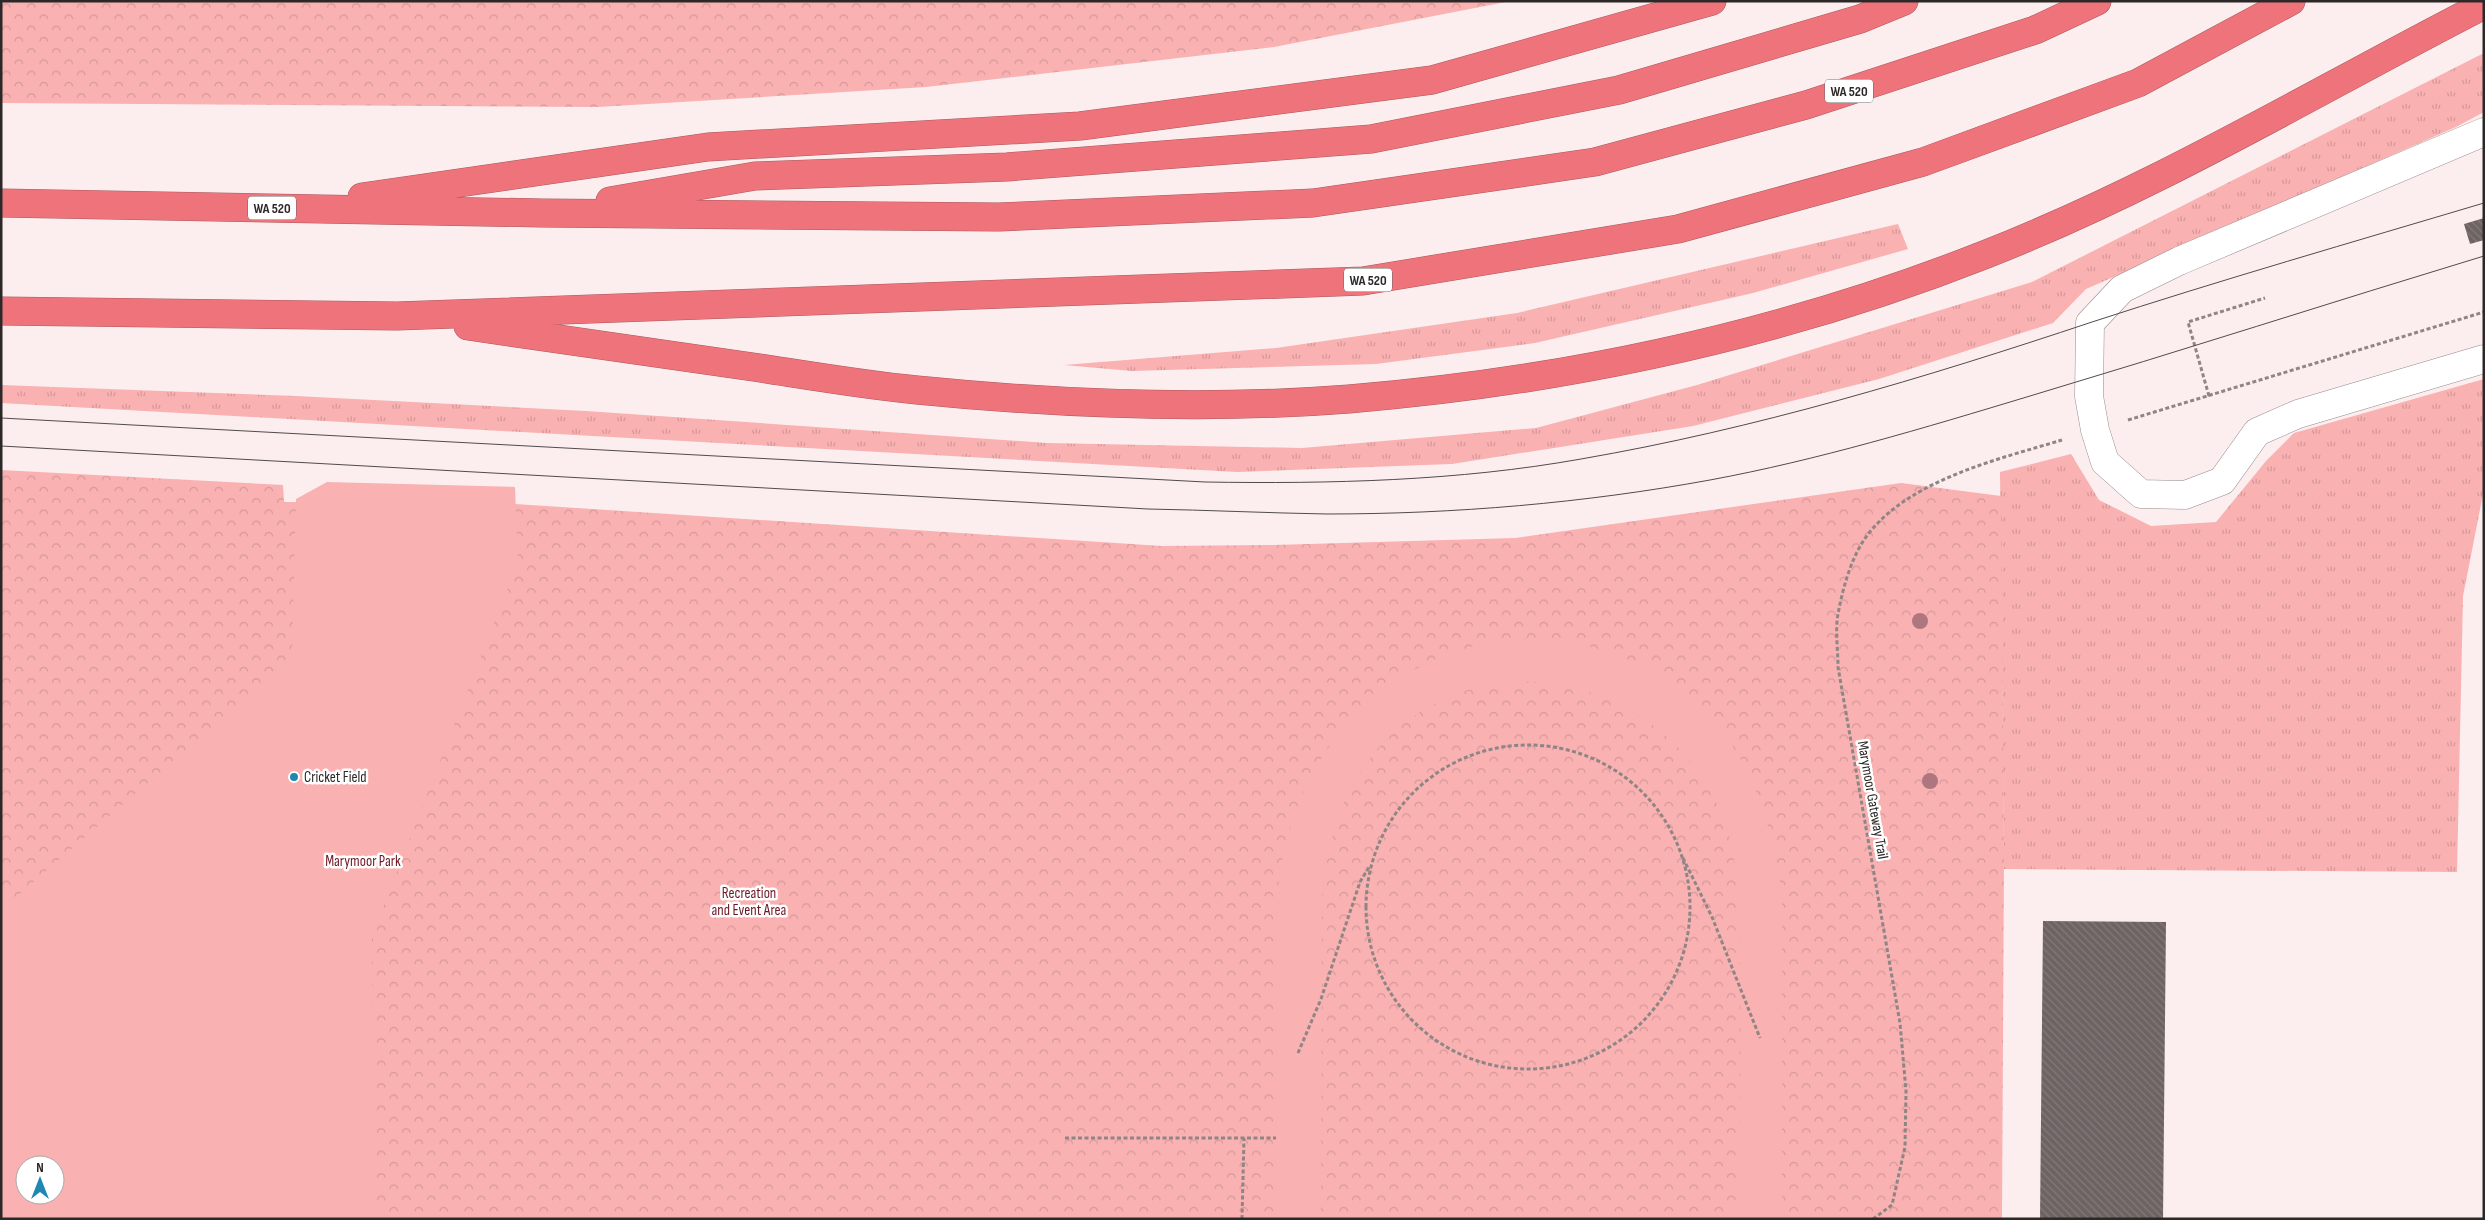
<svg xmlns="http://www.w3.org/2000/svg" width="2485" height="1220" viewBox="0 0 2485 1220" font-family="'Sofia Sans Condensed',sans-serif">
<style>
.grass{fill:url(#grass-tufts)}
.forest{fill:url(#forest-crowns);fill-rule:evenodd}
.pitch{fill:#f9b1b2;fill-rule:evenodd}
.building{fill:url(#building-back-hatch)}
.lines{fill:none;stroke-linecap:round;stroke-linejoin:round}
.minor-casing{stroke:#978b8b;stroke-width:29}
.highway-casing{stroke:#aa595e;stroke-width:29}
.path{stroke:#8f8585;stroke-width:3;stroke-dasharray:4 2.5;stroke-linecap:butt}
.minor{stroke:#fff;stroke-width:28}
.highway{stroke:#ee737b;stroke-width:28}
.tram{stroke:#514b4b;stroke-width:1}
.tree{fill:#ae777f}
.poi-dot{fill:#1f88b0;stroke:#fff;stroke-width:2}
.labels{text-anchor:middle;stroke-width:5;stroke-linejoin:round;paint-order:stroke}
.shield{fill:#fff;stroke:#6c6868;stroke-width:1}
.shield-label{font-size:14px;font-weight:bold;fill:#2d2828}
.poi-label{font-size:15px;fill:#2d2828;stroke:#fff;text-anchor:start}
.street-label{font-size:15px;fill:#2d2828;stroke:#fff}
.park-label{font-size:15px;fill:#6e1624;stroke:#fff}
</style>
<defs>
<pattern id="grass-tufts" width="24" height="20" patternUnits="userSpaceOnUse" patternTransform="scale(1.25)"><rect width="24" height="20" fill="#f9b1b2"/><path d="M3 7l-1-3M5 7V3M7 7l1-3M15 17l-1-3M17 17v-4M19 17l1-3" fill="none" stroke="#d69899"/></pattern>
<pattern id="forest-crowns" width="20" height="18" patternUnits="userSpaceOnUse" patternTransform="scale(1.25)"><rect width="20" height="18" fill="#f9b1b2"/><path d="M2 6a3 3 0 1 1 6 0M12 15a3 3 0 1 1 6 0" fill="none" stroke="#d69899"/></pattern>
<pattern id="building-back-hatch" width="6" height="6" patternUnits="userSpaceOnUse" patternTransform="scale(1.25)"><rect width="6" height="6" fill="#6e6363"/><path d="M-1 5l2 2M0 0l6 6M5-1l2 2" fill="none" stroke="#827a7a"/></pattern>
</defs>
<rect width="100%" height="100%" fill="#fceeee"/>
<path class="grass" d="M2484 53V112L2456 127 2086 289 2053 323 1879 379 1693 426 1452 464 1237 472 1 403V385L296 396 586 411 1047 443 1302 448 1536 428 1697 385 2032 282Z
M1898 224 1908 249 1753 293 1535 343 1376 364 1132 371 1064 365 1276 348 1517 313Z
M2484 379V489L2463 596 2457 872 2004 869 2000 472 2071 454 2099 500 2151 526 2216 522 2266 461 2294 433Z"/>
<path class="forest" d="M1 1H1511L1274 47 926 87 598 107 1 103Z
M1 470 283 485 284 502 515 504 1162 546 1274 545 1515 538 1901 483 2001 496 2004 855 2002 1219H1ZM25 1165H55V1195H25Z"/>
<path class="pitch" d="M327 482 515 487 518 562 372 935 375 1219H1V899L16 897 292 658 296 499ZM25 1165H55V1195H25Z
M1517 640C1529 640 1542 639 1555 640 1573 641 1592 647 1610 653 1722 687 1770 789 1782 898V1219H1738C1739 1134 1742 1048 1740 963 1739 910 1741 855 1718 806 1658 675 1481 636 1381 745 1340 790 1325 848 1322 906L1321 1219H1276C1276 1151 1276 1083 1277 1015 1277 966 1273 915 1281 867 1296 773 1354 692 1443 656 1467 646 1492 643 1517 640Z"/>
<path class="building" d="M2484 218V240L2470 244 2464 224Z
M2043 921 2166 922 2163 1219H2040Z"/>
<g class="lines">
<defs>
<path id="minor" d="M2484 132 2179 261 2122 289 2090 323 2089 396 2095 430 2105 462 2141 494 2185 495 2222 481 2257 432 2298 414 2484 359"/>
<path id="highway" d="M362 197 708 147 1080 126 1432 80 1712 1
M610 201 755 176 1007 167 1371 139 1619 90 1860 19 1904 1
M1 203 542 213 999 217 1313 203 1595 162 1806 105 2035 30 2097 1
M1 311 397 316 1363 281 1678 229 1923 162 2138 83 2291 1
M468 326C566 340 663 354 760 368 812 376 865 385 917 390 1058 404 1207 410 1349 399 1566 381 1781 335 1984 255 2158 187 2318 90 2484 5"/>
</defs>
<use href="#minor" class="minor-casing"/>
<use href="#highway" class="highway-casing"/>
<path class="path" d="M2209 396 2188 322 2265 298
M2128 420 2484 312
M1366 907a162 162 0 1 1 324 0a162 162 0 1 1-324 0Z
M1683 858 1712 917 1760 1038
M1298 1053 1321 999 1360 882 1369 867
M1065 1138H1276
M1242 1219 1244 1138
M1873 1219 1892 1205 1905 1147 1906 1091 1900 1023 1838 667C1838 650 1835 630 1838 614 1843 587 1852 554 1869 533 1912 479 1999 459 2062 440"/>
<use href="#minor" class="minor"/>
<use href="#highway" class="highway"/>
<path class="tram" d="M1 418 1205 482C1330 484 1458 481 1581 459 1755 429 1924 378 2092 322 2221 280 2353 242 2484 203
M1 446 1148 509C1207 510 1267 513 1327 514 1455 514 1584 503 1710 480 1818 460 1924 428 2030 396 2181 351 2332 302 2484 256"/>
</g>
<g class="tree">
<circle cx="1920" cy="621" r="8"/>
<circle cx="1930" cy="781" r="8"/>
</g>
<circle class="poi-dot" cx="294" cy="777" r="5"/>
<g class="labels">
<g class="shield">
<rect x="1825" y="79.5" width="48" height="23" rx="4"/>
<rect x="248" y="196.5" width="48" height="23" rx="4"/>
<rect x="1344" y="268.5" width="48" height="23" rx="4"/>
</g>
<g class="shield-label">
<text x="1849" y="96">WA 520</text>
<text x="272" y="213">WA 520</text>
<text x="1368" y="285">WA 520</text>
</g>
<g class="poi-label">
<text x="304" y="782">Cricket Field</text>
</g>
<g class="street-label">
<text transform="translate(1873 800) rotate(80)" y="5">Marymoor Gateway Trail</text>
</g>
<g class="park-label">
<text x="363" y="866">Marymoor Park</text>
<text x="749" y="898">Recreation<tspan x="749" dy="17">and Event Area</tspan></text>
</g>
</g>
<rect width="2485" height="1220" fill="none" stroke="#2d2828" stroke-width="5"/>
<g transform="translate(40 1180)"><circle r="24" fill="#ffffff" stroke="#aba9a9"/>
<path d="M0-4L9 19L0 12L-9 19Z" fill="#1f88b0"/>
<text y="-8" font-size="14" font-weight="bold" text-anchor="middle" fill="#2d2828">N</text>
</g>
</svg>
